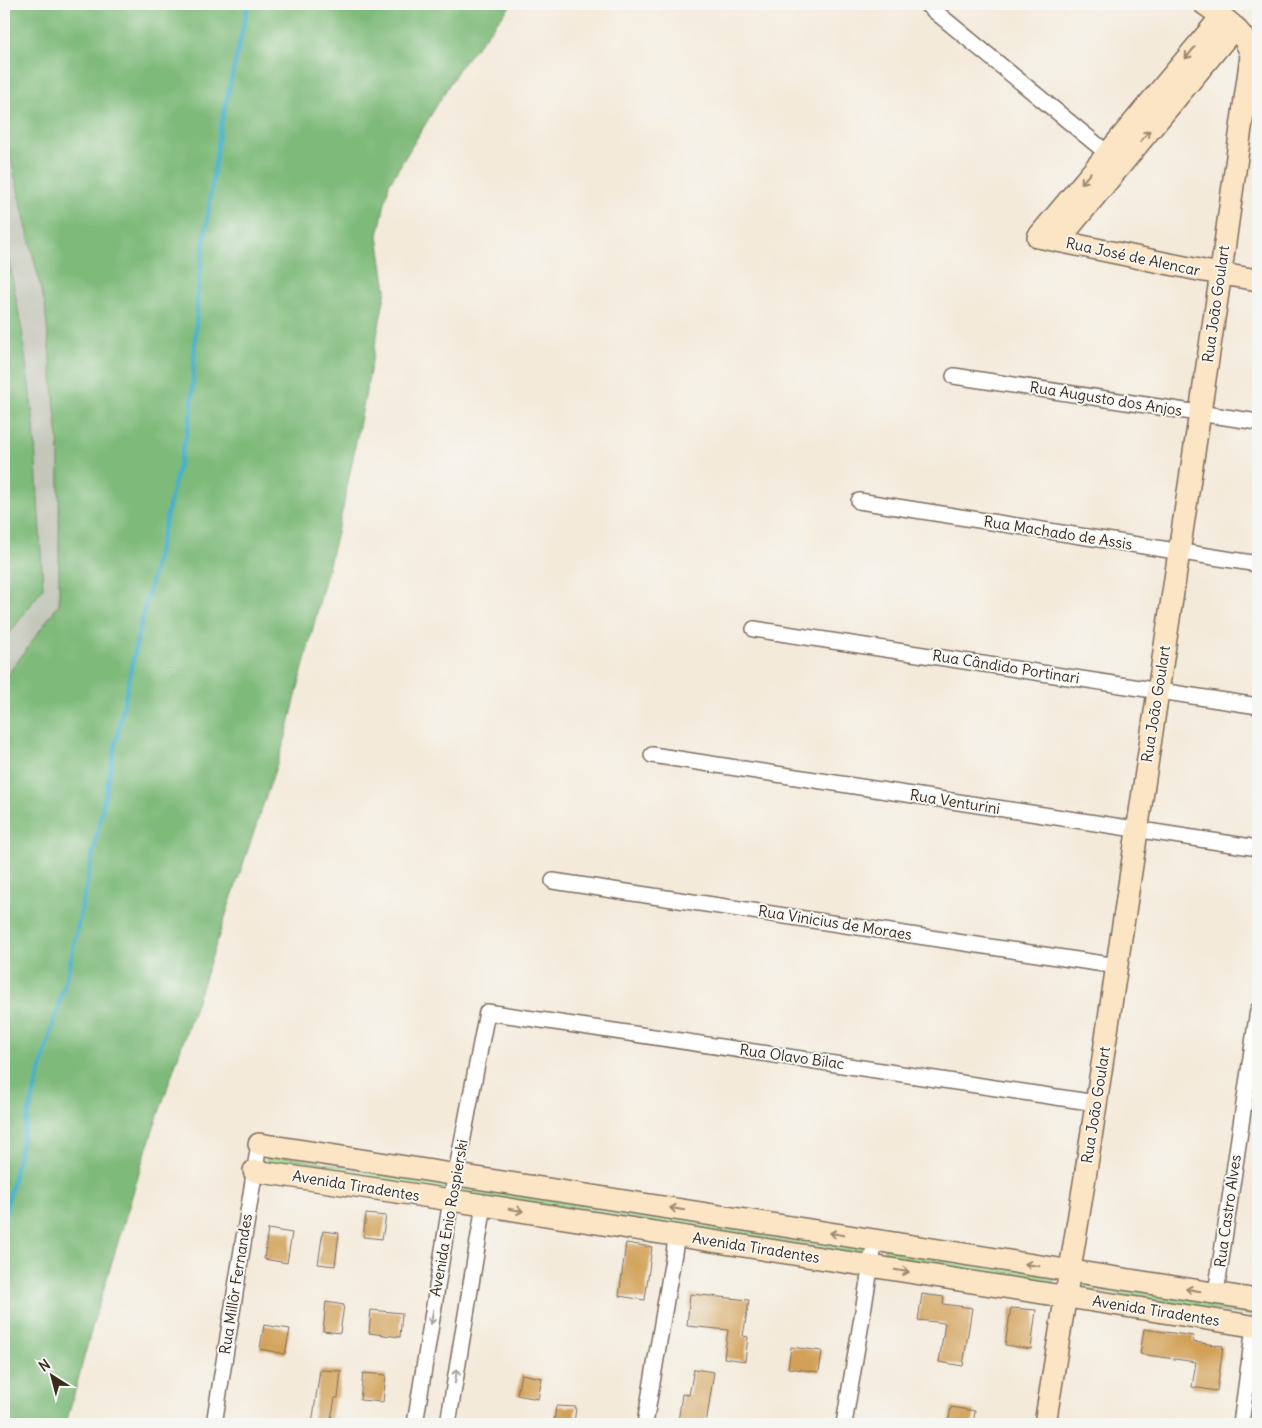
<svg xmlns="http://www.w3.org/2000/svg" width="1262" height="1428" viewBox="0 0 1262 1428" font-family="Delius,sans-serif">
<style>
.industrial{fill:#c3c6b9}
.green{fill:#9dda8e;stroke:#6c8256}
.forest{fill:#7eba79;stroke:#5c724c}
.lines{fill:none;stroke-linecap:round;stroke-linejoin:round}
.stream{stroke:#4ab1c9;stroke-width:4.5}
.building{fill:#d2a056}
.street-casing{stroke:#7c6d60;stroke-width:18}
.secondary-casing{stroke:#7c6d60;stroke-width:24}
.street{stroke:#fff;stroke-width:15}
.secondary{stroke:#fce5c4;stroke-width:21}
.oneway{stroke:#9c8871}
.oneway2{stroke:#a79f9a}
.labels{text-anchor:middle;stroke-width:4;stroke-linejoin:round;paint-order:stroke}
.street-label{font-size:15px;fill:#3b2a1e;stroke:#f6f6f2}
</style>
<rect width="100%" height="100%" fill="#f6f6f2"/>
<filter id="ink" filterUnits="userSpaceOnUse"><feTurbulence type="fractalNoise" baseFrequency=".02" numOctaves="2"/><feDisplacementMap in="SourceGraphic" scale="10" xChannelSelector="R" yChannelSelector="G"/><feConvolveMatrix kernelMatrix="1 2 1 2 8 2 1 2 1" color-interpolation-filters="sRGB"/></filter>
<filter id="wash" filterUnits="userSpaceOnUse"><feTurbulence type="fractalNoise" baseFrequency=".0096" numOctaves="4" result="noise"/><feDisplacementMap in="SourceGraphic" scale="20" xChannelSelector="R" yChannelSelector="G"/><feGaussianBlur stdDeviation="1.12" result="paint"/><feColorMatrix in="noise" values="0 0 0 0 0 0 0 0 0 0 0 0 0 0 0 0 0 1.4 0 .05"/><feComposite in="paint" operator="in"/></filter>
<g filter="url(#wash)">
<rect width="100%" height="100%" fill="#f4eada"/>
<path class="industrial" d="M4 130 45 307 59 450V604L4 680Z"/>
<path class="green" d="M268 1154 448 1183 447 1193 266 1166Z
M461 1182 867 1243 865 1255 459 1194Z
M885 1245 1056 1272 1053 1284 883 1256Z
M1077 1275 1258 1304V1317L1075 1288Z"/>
<path class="forest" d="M4 4H512L460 67 389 184 378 236 386 290 343 508 285 740 144 1157 93 1324 66 1424H4V680L59 604V450L45 306 4 130Z
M4 234 22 331 34 425 43 588 4 641Z"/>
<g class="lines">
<path class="stream" d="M4 1220 27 1119 70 964 136 645 191 414 198 286 219 134 247 9 250 4"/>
</g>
<g id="blocks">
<path class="building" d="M366 1214 386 1216 382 1239 363 1237Z
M268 1229 292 1233 287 1263 264 1259Z
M323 1231 339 1233 335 1266 318 1264Z
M626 1243 652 1247 645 1300 619 1296Z
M690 1294 749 1300 743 1336 748 1337 745 1361 724 1358 728 1330 687 1326Z
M922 1294 944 1297 943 1304 972 1308 963 1366 939 1362 945 1323 918 1320Z
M326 1302 344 1305 340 1333 323 1331Z
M1011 1308 1036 1310 1031 1349 1005 1345Z
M371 1310 402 1313 400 1337 369 1333Z
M264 1325 290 1329 285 1354 260 1349Z
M1144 1329 1194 1336 1193 1342 1223 1346 1217 1391 1192 1387 1196 1362 1140 1354Z
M791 1347 822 1351 819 1372 788 1368Z
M694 1369 714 1372 706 1424 678 1423 682 1394 689 1395Z
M320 1370 341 1371 338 1398H335L330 1424H312Z
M363 1373 386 1375 383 1402 360 1400Z
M521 1374 542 1378 538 1399 517 1395Z
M556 1406 576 1407 574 1424H554Z
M951 1407 975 1411 973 1424H948Z"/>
</g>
</g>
<g filter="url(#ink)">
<use href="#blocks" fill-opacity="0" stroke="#7c6d60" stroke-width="1"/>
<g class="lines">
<defs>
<path id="street" d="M926 4 1107 153
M954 376 1258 422
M859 501 1258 564
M754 629 1258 706
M652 755 1258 848
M553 881 1117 966
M1216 1293 1258 1010
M214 1424 259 1144
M415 1424 451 1200 487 1012 1096 1103
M448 1424 484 1205
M645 1424 677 1235
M844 1424 875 1240
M1241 1424 1254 1327"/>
<path id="secondary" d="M1222 16 1038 237 1204 271 1258 280
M1058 241 1235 27
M259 1144 1258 1300
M254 1171 451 1200 1258 1327
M1045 1424 1086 1171 1219 286 1251 56C1245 30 1224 18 1204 4"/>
</defs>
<use href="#street" class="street-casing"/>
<use href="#secondary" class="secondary-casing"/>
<use href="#street" class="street"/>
<use href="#secondary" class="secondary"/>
</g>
<defs><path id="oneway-shaft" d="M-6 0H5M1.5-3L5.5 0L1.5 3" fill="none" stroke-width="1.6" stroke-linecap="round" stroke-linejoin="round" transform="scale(1.25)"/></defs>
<g class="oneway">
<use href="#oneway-shaft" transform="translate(1190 53) rotate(130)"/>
<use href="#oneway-shaft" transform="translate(1145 136) rotate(-50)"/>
<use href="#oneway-shaft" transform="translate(1086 178) rotate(130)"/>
<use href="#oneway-shaft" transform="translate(677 1209) rotate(-171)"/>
<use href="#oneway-shaft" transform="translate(516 1210) rotate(9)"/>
<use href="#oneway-shaft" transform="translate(837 1234) rotate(-171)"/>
<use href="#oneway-shaft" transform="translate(1032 1265) rotate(-171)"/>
<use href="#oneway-shaft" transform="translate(902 1271) rotate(9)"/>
<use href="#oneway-shaft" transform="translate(1193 1290) rotate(-171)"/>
</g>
<g class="oneway2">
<use href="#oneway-shaft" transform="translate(432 1317) rotate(99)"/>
<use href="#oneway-shaft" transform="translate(456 1376) rotate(-81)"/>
</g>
</g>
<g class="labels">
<g class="street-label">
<text transform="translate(1133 257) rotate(12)" y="5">Rua José de Alencar</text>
<text transform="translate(1216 304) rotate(-82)" y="5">Rua João Goulart</text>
<text transform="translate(1106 399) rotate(9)" y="5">Rua Augusto dos Anjos</text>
<text transform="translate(1058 533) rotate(9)" y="5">Rua Machado de Assis</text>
<text transform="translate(1006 667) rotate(9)" y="5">Rua Cândido Portinari</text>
<text transform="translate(1156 704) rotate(-81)" y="5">Rua João Goulart</text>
<text transform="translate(955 802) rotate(9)" y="5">Rua Venturini</text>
<text transform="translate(835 923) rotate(9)" y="5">Rua Vinicius de Moraes</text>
<text transform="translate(792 1057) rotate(8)" y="5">Rua Olavo Bilac</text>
<text transform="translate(1096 1105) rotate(-81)" y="5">Rua João Goulart</text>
<text transform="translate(356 1186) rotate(9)" y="5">Avenida Tiradentes</text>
<text transform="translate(1228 1211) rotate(-82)" y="5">Rua Castro Alves</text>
<text transform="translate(449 1218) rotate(-80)" y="5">Avenida Enio Rospierski</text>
<text transform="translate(756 1248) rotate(9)" y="5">Avenida Tiradentes</text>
<text transform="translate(236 1284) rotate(-81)" y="5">Rua Millôr Fernandes</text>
<text transform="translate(1156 1311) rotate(9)" y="5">Avenida Tiradentes</text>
</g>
</g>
<rect width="1262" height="1428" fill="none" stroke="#f6f6f2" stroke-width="20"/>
<g transform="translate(52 1376) rotate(324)" stroke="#f6f6f2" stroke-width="4" paint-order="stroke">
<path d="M0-4L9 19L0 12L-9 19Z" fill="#3b2a1e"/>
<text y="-8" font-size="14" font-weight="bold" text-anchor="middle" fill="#3b2a1e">N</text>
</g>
</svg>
